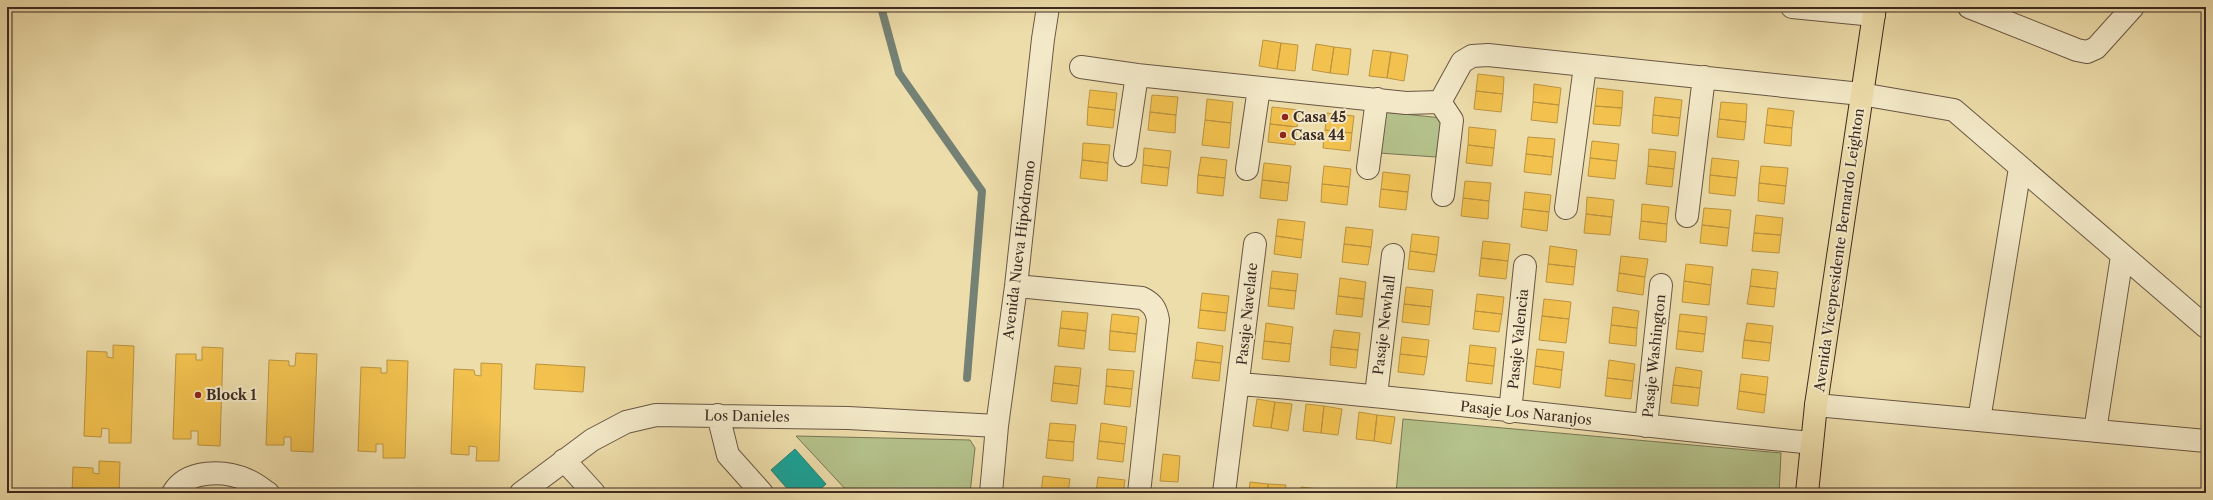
<svg xmlns="http://www.w3.org/2000/svg" width="2213" height="500" viewBox="0 0 2213 500" font-family="'Libre Caslon Text',serif">
<style>
.green{fill:#b5c28b;stroke:#797656}
.homes{fill:#f2c14e;stroke:#bc9441}
.public{fill:#17a398;stroke:#227f75}
.lines{fill:none;stroke-linecap:round;stroke-linejoin:round}
.stream{stroke:#748175;stroke-width:8}
.minor-casing{stroke:#695744;stroke-width:24}
.major-casing{stroke:#3d2a22;stroke-width:24}
.minor{stroke:#f3e9c8;stroke-width:22}
.major{stroke:#edddaa;stroke-width:22}
.poi-dot{fill:#8f2418;stroke:#f3e9c8;stroke-width:1.5}
.labels{text-anchor:middle;stroke-width:4;stroke-linejoin:round;paint-order:stroke}
.poi-label{font-size:14px;font-weight:bold;fill:#3d2a22;stroke:#f3e9c8;text-anchor:start}
.street-label{font-size:14px;fill:#3d2a22;stroke:#f3e9c8}
</style>
<rect width="100%" height="100%" fill="#edddaa"/>
<filter id="stains"><feTurbulence type="fractalNoise" baseFrequency=".005" numOctaves="4"/><feColorMatrix values="0 0 0 0 .2 0 0 0 0 .09 0 0 0 0 .02 0 0 0 .5 -.17"/></filter>
<radialGradient id="worn" r=".72"><stop offset=".6" stop-color="#630" stop-opacity="0"/><stop offset="1" stop-color="#630" stop-opacity=".3"/></radialGradient>
<path class="green" d="M1384 112 1442 118 1436 157 1379 153Z
M1403 419 1781 453 1779 493H1396Z
M796 436 970 440 975 448 970 493H849Z"/>
<path class="homes" d="M1263 40 1281 43 1277 69 1259 66Z
M1281 43 1298 45 1295 71 1277 69Z
M1316 44 1334 47 1330 73 1312 70Z
M1334 47 1351 49 1348 75 1330 73Z
M1373 50 1391 52 1387 78 1369 76Z
M1391 52 1408 55 1404 81 1387 78Z
M1478 74 1504 77 1503 94 1476 91Z
M1534 84 1561 88 1559 105 1533 102Z
M1597 88 1623 91 1622 108 1595 106Z
M1090 90 1117 93 1115 110 1088 107Z
M1476 91 1503 94 1501 112 1474 109Z
M1152 95 1178 97 1176 115 1150 112Z
M1655 97 1682 100 1680 118 1653 115Z
M1207 99 1233 102 1231 123 1205 120Z
M1533 102 1559 105 1557 123 1531 120Z
M1721 102 1747 104 1746 122 1719 119Z
M1595 106 1622 108 1620 126 1593 124Z
M1088 107 1115 110 1113 128 1087 125Z
M1272 107 1299 110 1297 127 1270 124Z
M1768 108 1794 111 1792 128 1766 125Z
M1150 112 1176 115 1175 133 1148 130Z
M1327 113 1354 116 1352 133 1325 130Z
M1653 115 1680 118 1678 136 1652 133Z
M1719 119 1746 122 1744 140 1717 137Z
M1205 120 1231 123 1229 148 1202 145Z
M1270 124 1297 127 1295 145 1268 142Z
M1766 125 1792 128 1791 146 1764 143Z
M1469 127 1496 130 1494 148 1468 145Z
M1325 130 1352 133 1350 151 1323 148Z
M1528 137 1555 139 1553 157 1526 154Z
M1592 141 1619 144 1617 161 1590 158Z
M1083 143 1110 145 1108 163 1082 160Z
M1468 145 1494 148 1492 166 1466 163Z
M1144 148 1171 151 1169 168 1143 165Z
M1649 149 1676 152 1674 169 1648 166Z
M1526 154 1553 157 1551 175 1524 172Z
M1201 157 1227 160 1225 178 1198 175Z
M1590 158 1617 161 1615 179 1588 176Z
M1712 158 1739 161 1737 178 1710 175Z
M1082 160 1108 163 1107 181 1080 178Z
M1264 163 1291 166 1289 183 1262 180Z
M1143 165 1169 168 1167 186 1141 183Z
M1324 166 1351 169 1349 187 1322 184Z
M1648 166 1674 169 1672 187 1646 184Z
M1761 166 1788 168 1786 186 1759 183Z
M1383 172 1410 175 1408 192 1381 189Z
M1198 175 1225 178 1223 196 1197 193Z
M1710 175 1737 178 1735 196 1709 193Z
M1262 180 1289 183 1287 201 1260 198Z
M1465 181 1491 183 1489 201 1463 198Z
M1759 183 1786 186 1784 204 1758 201Z
M1322 184 1349 187 1347 205 1321 202Z
M1381 189 1408 192 1406 210 1379 207Z
M1525 192 1551 195 1549 212 1523 209Z
M1587 197 1614 200 1612 217 1586 214Z
M1463 198 1489 201 1488 219 1461 216Z
M1642 204 1669 207 1667 224 1641 221Z
M1704 208 1731 210 1729 228 1702 225Z
M1523 209 1549 212 1547 231 1521 227Z
M1586 214 1612 217 1610 235 1584 233Z
M1756 215 1783 218 1781 235 1754 233Z
M1278 219 1305 222 1303 240 1276 236Z
M1641 221 1667 224 1666 242 1639 239Z
M1702 225 1729 228 1727 246 1700 243Z
M1346 227 1373 230 1371 247 1344 244Z
M1754 233 1781 235 1779 253 1752 251Z
M1412 234 1439 237 1437 255 1410 251Z
M1276 236 1303 240 1301 258 1274 254Z
M1483 241 1510 244 1508 261 1481 258Z
M1344 244 1371 247 1368 265 1342 262Z
M1550 246 1577 250 1575 267 1548 264Z
M1410 251 1437 255 1434 272 1408 269Z
M1621 256 1648 259 1645 277 1619 273Z
M1481 258 1508 261 1506 279 1479 276Z
M1548 264 1575 267 1573 285 1546 282Z
M1686 264 1713 267 1711 285 1684 281Z
M1752 269 1778 272 1776 289 1750 286Z
M1272 271 1298 274 1296 291 1270 288Z
M1619 273 1645 277 1643 295 1617 291Z
M1340 278 1366 282 1364 299 1338 296Z
M1684 281 1711 285 1709 305 1682 302Z
M1750 286 1776 289 1774 307 1747 304Z
M1406 287 1433 290 1431 307 1404 304Z
M1270 288 1296 291 1294 309 1268 306Z
M1202 293 1229 296 1227 313 1200 310Z
M1477 294 1504 297 1502 314 1475 311Z
M1338 296 1364 299 1362 317 1336 314Z
M1544 299 1571 302 1569 319 1542 316Z
M1404 304 1431 307 1429 325 1402 322Z
M1613 307 1639 311 1637 328 1611 325Z
M1200 310 1227 313 1225 331 1198 328Z
M1062 311 1088 313 1086 331 1060 328Z
M1475 311 1502 314 1499 332 1473 329Z
M1112 314 1139 317 1137 334 1110 331Z
M1680 314 1707 317 1705 334 1678 331Z
M1542 316 1569 319 1566 343 1539 340Z
M1266 323 1293 327 1291 344 1264 341Z
M1747 323 1773 326 1771 343 1744 340Z
M1611 325 1637 328 1636 346 1609 343Z
M1060 328 1086 331 1084 349 1058 346Z
M1334 330 1360 333 1358 350 1331 347Z
M1110 331 1137 334 1135 352 1109 350Z
M1678 331 1705 334 1703 352 1676 349Z
M1402 337 1429 340 1427 357 1400 354Z
M1744 340 1771 343 1769 361 1742 358Z
M1264 341 1291 344 1289 362 1262 359Z
M1197 342 1223 346 1221 363 1195 360Z
M113 345 134 346 131 443H109V429L102 428 101 437 84 436 87 351 107 352V357L113 358Z
M1470 345 1496 348 1494 366 1468 363Z
M202 347 223 348 220 446 198 445V431H191V439H173L176 354H196V360H202Z
M1331 347 1358 350 1356 368 1330 365Z
M1537 349 1564 352 1562 370 1535 366Z
M296 353 317 354 313 452 291 451V437H284V445H266L269 360 289 361V366H295Z
M1400 354 1427 357 1424 375 1398 372Z
M387 360 408 361 405 458H383V444H376V452L358 451 361 367 381 368V373H387Z
M1195 360 1221 363 1219 381 1192 378Z
M1609 360 1635 364 1633 381 1607 378Z
M481 363 502 364 499 461H476L477 447 469 446V455L451 454 454 369 474 370 475 375 481 376Z
M1468 363 1494 366 1492 384 1466 381Z
M536 364 585 367 583 392 534 389Z
M1055 366 1081 368 1079 386 1053 383Z
M1535 366 1562 370 1560 388 1533 384Z
M1676 367 1702 371 1700 388 1673 385Z
M1107 369 1134 371 1132 389 1106 386Z
M1741 374 1768 377 1766 395 1739 391Z
M1607 378 1633 381 1631 399 1605 396Z
M1053 383 1079 386 1077 404 1051 401Z
M1673 385 1700 388 1698 406 1671 403Z
M1106 386 1132 389 1130 407 1104 404Z
M1739 391 1766 395 1764 413 1737 409Z
M1257 399 1275 402 1271 428 1253 426Z
M1275 402 1292 404 1288 431 1271 428Z
M1306 404 1324 406 1321 433 1303 431Z
M1324 406 1342 409 1338 435 1321 433Z
M1359 412 1377 415 1374 441 1356 439Z
M1377 415 1395 417 1391 444 1374 441Z
M1050 423 1076 425 1074 442 1048 440Z
M1101 423 1127 427 1125 444 1099 441Z
M1048 440 1074 442 1073 461 1046 458Z
M1099 441 1125 444 1123 462 1097 459Z
M1163 454 1180 456 1178 482 1160 481Z
M99 461 120 462 119 493H72L73 467 93 468V473L99 474Z
M1043 476 1070 479 1068 493H1041Z
M1098 477 1125 480 1123 493H1096Z
M1250 482 1268 484V493H1249Z
M1268 484 1286 485 1285 493H1268Z
M1301 487 1319 489V493H1300Z
M1319 489 1337 490 1336 493H1319Z
M1352 491 1370 492V493H1352Z"/>
<path class="public" d="M795 449 826 484 816 493H791L771 470Z"/>
<g class="lines">
<path class="stream" d="M881 7 899 73 982 191 967 378"/>
<defs>
<path id="minor" d="M1792 7 1874 15
M1969 7 2077 50 2087 52 2096 48 2133 7
M1081 67 1137 75 1406 103 1440 102 1462 62 1472 56 1488 55 1861 94 1954 110 2206 327
M1440 102 1452 120 1443 195
M1125 155 1137 75
M1368 168 1377 99
M1247 169 1259 88
M1566 208 1585 66
M1687 216 1704 77
M1016 286 1142 298C1152 303 1156 308 1158 320L1139 493
M1239 384C1431 399 1621 424 1812 443
M1376 395 1393 255
M1816 405 2206 441
M1510 412 1525 266
M718 415 728 455 762 493
M1979 420 2020 168
M1646 426 1661 285
M2095 431 2122 256
M564 460 594 493
M173 493C187 469 225 470 247 480 255 483 262 489 268 493
M521 493 592 440 626 422 656 415 848 418 997 426
M991 493 997 426 1016 286 1043 39 1048 7
M1224 493 1255 244"/>
<path id="major" d="M1807 493 1816 405 1875 7"/>
</defs>
<use href="#minor" class="minor-casing"/>
<use href="#major" class="major-casing"/>
<use href="#minor" class="minor"/>
<use href="#major" class="major"/>
</g>
<g class="poi-dot">
<circle cx="1285" cy="117" r="4"/>
<circle cx="1283" cy="135" r="4"/>
<circle cx="198" cy="395" r="4"/>
</g>
<g class="labels">
<g class="poi-label">
<text x="1293" y="122">Casa 45</text>
<text x="1291" y="140">Casa 44</text>
<text x="206" y="400">Block 1</text>
</g>
<g class="street-label">
<text transform="translate(1019 250) rotate(-83)" y="5">Avenida Nueva Hipódromo</text>
<text transform="translate(1839 250) rotate(-82)" y="5">Avenida Vicepresidente Bernardo Leighton</text>
<text transform="translate(1247 314) rotate(-84)" y="5">Pasaje Navelate</text>
<text transform="translate(1384 325) rotate(-83)" y="5">Pasaje Newhall</text>
<text transform="translate(1518 339) rotate(-84)" y="5">Pasaje Valencia</text>
<text transform="translate(1654 356) rotate(-84)" y="5">Pasaje Washington</text>
<text transform="translate(1526 413) rotate(6)" y="5">Pasaje Los Naranjos</text>
<text transform="translate(747 416) rotate(1)" y="5">Los Danieles</text>
</g>
</g>
<rect width="2213" height="500" fill="none" stroke="#edddaa" stroke-width="24"/>
<rect x="8" y="8" width="2197" height="484" fill="none" stroke="#3d2a22" stroke-width="2"/>
<rect x="12" y="12" width="2189" height="476" fill="none" stroke="#3d2a22"/>
<rect width="100%" height="100%" filter="url(#stains)"/>
<rect width="100%" height="100%" fill="url(#worn)"/>
</svg>
